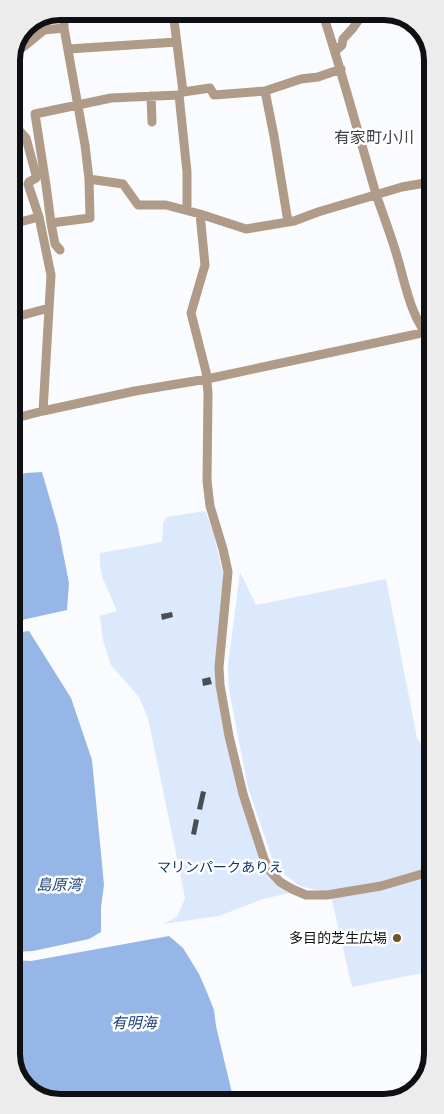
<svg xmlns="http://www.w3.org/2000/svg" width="444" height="1114" viewBox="0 0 444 1114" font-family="'PT Sans Narrow','Noto Sans JP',sans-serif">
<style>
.green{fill:#dce9fd}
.water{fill:#97b6e8}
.building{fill:#494e54}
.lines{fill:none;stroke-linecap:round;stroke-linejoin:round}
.minor{stroke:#af9b88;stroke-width:9}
.poi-dot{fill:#75512b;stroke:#fff;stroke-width:2}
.labels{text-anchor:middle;stroke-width:5;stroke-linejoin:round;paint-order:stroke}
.park-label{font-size:14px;fill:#123570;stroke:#fff}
.poi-label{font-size:14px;fill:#0f1013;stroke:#fff;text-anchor:end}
.water-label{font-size:15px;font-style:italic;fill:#1f427e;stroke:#fff}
.quarter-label{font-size:16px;fill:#3e4249;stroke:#fff}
.rim{fill:none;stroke:#0f1013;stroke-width:6}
</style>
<rect width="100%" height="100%" fill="#f9fbff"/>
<path class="green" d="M205 511 213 531 224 577 215 668 216 686 226 742 239 794 279 886 289 893 263 899 219 916 163 924 177 917 185 898 183 887 148 718 139 697 111 665 103 640 100 616 117 611 103 579 100 565V553L162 542 163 523 167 517Z
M240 572 256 605 386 579 417 738 428 756 432 770 433 971 352 987 330 892 320 891 300 886 281 872 272 858 248 788 229 690 228 666Z"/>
<path class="water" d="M45 18 41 23 19 41 26 25Z
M42 472 58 527 69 583 67 610 13 622 12 477 26 473Z
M29 631 71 698 92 760 104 885 101 907V932L89 939 33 951 14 952H13V633Z
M169 936 183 948 199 974 206 990 214 1010 216 1026 232 1093 247 1101 57 1103 30 1092 14 1069V960L31 961Z"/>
<path class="building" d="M172 612 173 617 162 620 161 614Z
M210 677 212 684 203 686 202 679Z
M201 791 206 792 202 810 197 809Z
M194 819 199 820 196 835 191 834Z"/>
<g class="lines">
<path class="minor" d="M174 11V20L183 92
M322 11C342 72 358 133 376 194 383 215 391 235 397 256 405 282 411 320 431 339
M68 49 177 42
M335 51 342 45 343 39 353 28 363 14V11
M11 57 44 30 64 28
M11 72V78
M265 91 274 136 288 222
M179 95 187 172V206L185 210
M151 96 152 122
M11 113 16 127 26 138 36 175V178L29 182 28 184 39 217 51 275 43 411 135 391 207 379 431 331
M89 179 123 184 138 205H166L200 214 246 229 294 221 318 212 402 187 425 183H431
M200 214 205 265 191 313 206 372 208 393 207 481 210 506 223 549 228 572 219 667 220 685 229 736 243 794 264 859 270 871 280 882 292 889 306 895H327L381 886 432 871
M51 223 90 218 89 179 85 145 64 28V11
M12 224 39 217
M60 250 55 244 51 223 46 185 35 114 111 98 179 95 183 92 210 88 214 95 265 91 301 79 318 77 341 69
M12 276V279
M12 318 49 308
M12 419 43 411
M429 755 432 764"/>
</g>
<circle class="poi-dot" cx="397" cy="938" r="5"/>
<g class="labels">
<g class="park-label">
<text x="220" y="872">マリンパークありえ</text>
</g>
<g class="poi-label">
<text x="387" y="943">多目的芝生広場</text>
</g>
<g class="water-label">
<text x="59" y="890">島原湾</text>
<text x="134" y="1028">有明海</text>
</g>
<g class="quarter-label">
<text x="374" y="143">有家町小川</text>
</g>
</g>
<path d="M0 0H444V1114H0ZM60 20H384A40 40 0 0 1 424 60V1054A40 40 0 0 1 384 1094H60A40 40 0 0 1 20 1054V60A40 40 0 0 1 60 20Z" fill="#ececec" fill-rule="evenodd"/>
<path class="rim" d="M60 20H384A40 40 0 0 1 424 60V1054A40 40 0 0 1 384 1094H60A40 40 0 0 1 20 1054V60A40 40 0 0 1 60 20Z"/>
</svg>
